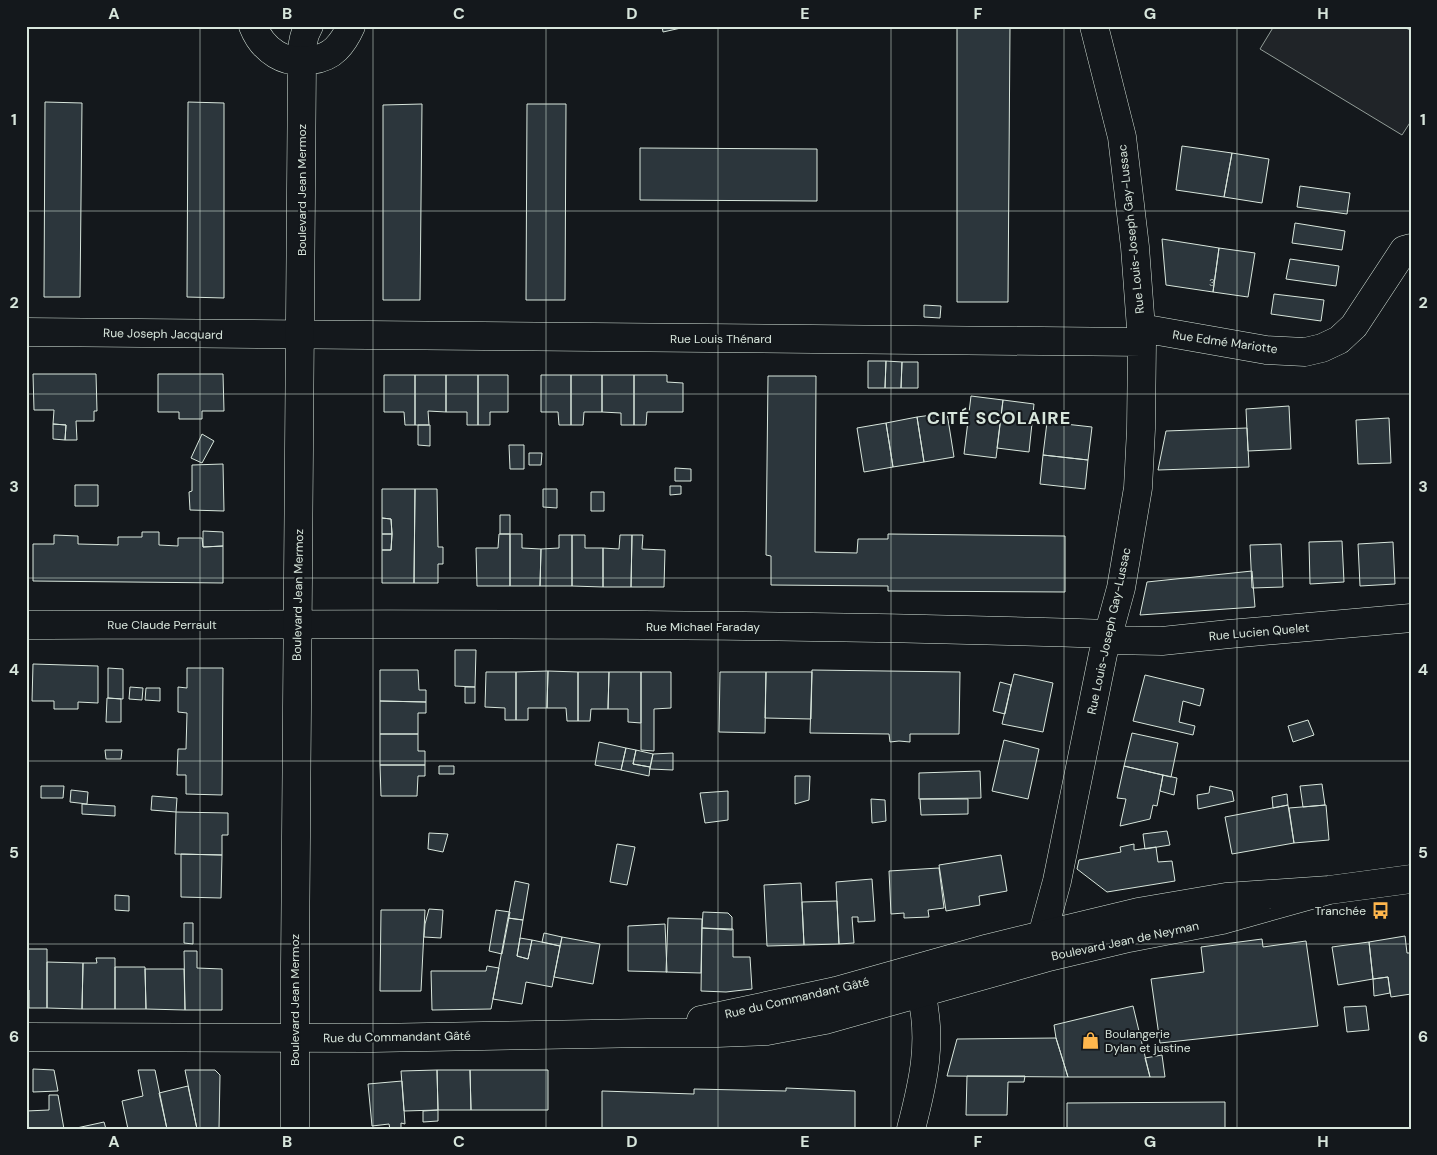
<svg xmlns="http://www.w3.org/2000/svg" width="1437" height="1155" viewBox="0 0 1437 1155" font-family="'DM Sans',sans-serif">
<style>
.green{fill:#202428;stroke:#939e99}
.building{fill:#2c363c;stroke:#d8e6dc}
.lines{fill:none;stroke-linecap:round;stroke-linejoin:round}
.minor-casing{stroke:#d8e6dc;stroke-width:29}
.tertiary-casing{stroke:#d8e6dc;stroke-width:29}
.secondary-casing{stroke:#d8e6dc;stroke-width:29}
.minor{stroke:#14181c;stroke-width:28}
.tertiary{stroke:#14181c;stroke-width:28}
.secondary{stroke:#14181c;stroke-width:28}
.grid{fill:none;stroke:#d8e6dc;stroke-width:1;stroke-opacity:0.55}
.labels{text-anchor:middle;stroke-width:4;stroke-linejoin:round;paint-order:stroke}
.number-label{font-size:10px;fill:#adbab4}
.street-label{font-size:12px;fill:#d8e6dc;stroke:#14181c}
.poi-label{font-size:12px;fill:#d8e6dc;stroke:#14181c;text-anchor:end}
.district-label{font-size:18px;font-weight:bold;letter-spacing:1px;fill:#d8e6dc;stroke:#14181c}
.neatline{fill:none;stroke:#d8e6dc;stroke-width:2}
.grid-label{font-size:16px;text-anchor:middle;font-weight:bold;fill:#d8e6dc}
</style>
<rect width="100%" height="100%" fill="#14181c"/>
<path class="green" d="M1274 26H1403L1411 31V121L1402 135 1260 49Z"/>
<path class="building" d="M662 26H690L663 32Z
M957 26H1010L1008 302H957Z
M45 102 82 103 80 297H44Z
M188 102 224 103V298L187 297Z
M422 104 420 300H383V105Z
M527 104H566L565 300H526Z
M1182 146 1232 153 1224 197 1176 190Z
M640 148 817 149V201L640 200Z
M1232 153 1269 159 1262 203 1224 197Z
M1300 186 1350 193 1347 214 1297 207Z
M1295 223 1345 231 1342 250 1292 243Z
M1162 239 1219 248 1213 292 1166 285Z
M1219 248 1255 253 1248 297 1213 292Z
M1290 259 1339 266 1336 286 1286 279Z
M1274 294 1324 300 1321 321 1271 314Z
M924 305 941 306 940 318 924 317Z
M868 361H886L885 388H868Z
M886 361 902 362 901 388H885Z
M902 362H918V388H901Z
M33 374H96L97 411H94V421H76L77 440H65L66 425 53 424 54 410H34Z
M158 374H223L224 411H202V419H179V412H158Z
M384 375H415V425H405L404 412H384Z
M415 375H446V412L428 411 429 425H415Z
M446 375H478V425H467V412H446Z
M478 375H508V412H490V425H478Z
M541 375H571V425H559L558 412H541Z
M571 375H602V412H584L583 425H571Z
M602 375H634V425H621V413L602 412Z
M634 375H667V382L683 383V412H647L646 425H634Z
M768 376H816L815 552 857 553 858 539H888V534L1065 536V592L888 591V586L771 585V556L766 555Z
M971 396 1003 400 996 458 964 454Z
M1003 400 1034 404 1029 452 997 448Z
M1289 406 1291 449 1248 451 1246 409Z
M947 413 954 457 924 462 917 417Z
M917 417 924 462 893 467 886 423Z
M1389 418 1391 463 1358 464 1356 420Z
M1047 422 1092 427 1088 460 1043 455Z
M886 423 893 467 864 472 857 428Z
M53 424 66 425 65 440 53 439Z
M418 425H430V446L418 445Z
M1247 428 1249 467 1158 470 1166 431Z
M202 434 214 441 202 463 191 458Z
M509 445H524V469H510Z
M529 453H542L541 465H529Z
M1043 455 1088 460 1085 489 1040 484Z
M223 464 224 511 190 510 189 492 192 491V465Z
M675 468 691 469V481H675Z
M75 485H98V506H75Z
M670 486H681V494L670 495Z
M382 489H415L414 583H382V550H391L392 534 391 519 382 518Z
M415 489H437L438 547H443V564H438V583H414Z
M543 489H557V508L543 507Z
M591 492H604V511H591Z
M500 515H510V534H500Z
M382 518 391 519 392 534H382Z
M203 531 223 532V546L203 547Z
M142 532H159V545L178 546V538H202L203 547 223 546V583L33 581V544H54V535L78 536V544L118 545V537H142Z
M382 534H392L391 550H382Z
M499 534H510V586H477L476 548H498Z
M510 534H522V548L541 549 540 586H510Z
M559 535H572V586H540L541 549 559 548Z
M572 535H585V548H603V587L572 586Z
M620 535H632L631 587H603V548L619 549Z
M632 535H643L642 549 665 550 664 587H631Z
M1342 541 1344 582 1310 584 1309 542Z
M1393 542 1395 584 1360 586 1358 544Z
M1281 544 1283 587 1252 588 1250 545Z
M1252 571 1255 607 1140 615 1147 582Z
M455 650H476L475 687 455 686Z
M33 664 98 666V703L78 702V709H54V701H32Z
M108 668 123 669V699L108 698Z
M187 668H223L222 795 186 794V775H177L178 749H186L187 713 178 712V687L187 688Z
M380 670H418L419 690H426V702L380 701Z
M812 670 960 672 959 734H910V742L899 741 890 742 889 734 810 733Z
M548 671 578 672V721H567L566 708H547Z
M548 671 547 708H528V720H516V672Z
M486 672H516V720H505V708L485 707Z
M578 672H609L608 709H591L590 721H578Z
M609 672H641V723L628 722V709H608Z
M641 672H671V708L654 709V751L641 750Z
M720 672H766L765 733 719 732Z
M766 672H812L811 719 765 718Z
M1014 674 1053 683 1043 732 1002 724Z
M1145 675 1204 689 1200 706 1183 701 1179 722 1195 726 1193 735 1133 721Z
M1000 682 1011 685 1005 714 993 711Z
M130 687 143 688 142 700 129 699Z
M465 687H475V703H465Z
M146 688H160V701L145 700Z
M107 698 121 699V722H106Z
M380 701 426 702V713H418V734H380Z
M1308 720 1314 735 1293 742 1288 726Z
M1132 733 1178 743 1171 777 1124 766Z
M380 734H418V751H425V765H380Z
M1004 740 1039 749 1028 799 992 791Z
M599 742 626 748 621 770 595 765Z
M626 748 636 750 633 764 650 767 649 776 621 770Z
M105 750H122L121 759H106Z
M636 750 653 754 650 767 633 764Z
M673 753V770L650 769 653 754Z
M380 765H425V776H418L417 796H381Z
M439 766H454V774H439Z
M1124 766 1163 775 1157 806 1153 805 1150 819 1120 826 1126 799 1117 798Z
M980 771 981 798 919 799V773Z
M1163 775 1177 778 1174 795 1160 791Z
M795 776H810L809 800 795 804Z
M1322 784 1325 805 1303 807 1300 786Z
M41 786H64L63 798H41Z
M1210 786 1232 791 1234 801 1198 809 1197 795 1209 793Z
M71 790 88 792 87 804 70 802Z
M728 791V820L705 823 700 793Z
M1287 794 1288 805 1273 808 1272 797Z
M152 796 177 798 176 812 151 810Z
M871 799 885 800 886 821 872 823Z
M920 799H968V814L921 815Z
M82 804 115 806V816L82 814Z
M1288 805 1294 843 1232 854 1225 817Z
M1326 805 1329 840 1294 843 1289 808Z
M176 812 228 813V835H222V855L175 854Z
M1167 831 1170 845 1145 849 1143 834Z
M429 833 448 834 443 852 428 849Z
M617 844 635 847 627 885 610 882Z
M1134 844V850L1156 847 1158 862 1172 861 1175 881 1107 892 1077 869 1079 860 1121 852 1120 847Z
M181 854 222 855 221 898 181 897Z
M1001 855 1007 891 979 896 980 905 946 911 939 865Z
M939 868 944 908 928 910 929 917 904 918V913L891 914 889 871Z
M872 879 875 921 858 922V917H852L854 943 839 944 836 882Z
M515 881 529 884 523 920 508 918Z
M801 883 804 945 767 946 764 885Z
M115 895 129 896V911L115 910Z
M837 901 839 944 804 945 802 902Z
M429 909 443 910 441 938 424 937 425 924Z
M381 910H425L421 991H380Z
M496 910 510 912 502 954 489 951Z
M703 912 728 913 732 917V930L702 928Z
M508 918 523 920 517 956 528 959 532 940 560 946 552 987 526 982 522 1004 493 999Z
M668 918 702 919 701 973 666 972Z
M184 923H193V944L184 943Z
M665 924 667 972 628 971V926Z
M702 928 733 929V957H750L752 989 726 992 701 991Z
M544 933 562 937 560 946 542 942Z
M1405 936 1407 953H1411V994L1391 997 1388 977 1373 979 1369 942Z
M562 937 600 944 593 984 554 977Z
M520 938 532 940 528 959 517 956Z
M1262 939 1263 947 1306 941 1318 1026 1160 1043 1151 979 1204 972 1201 947Z
M1369 942 1373 979 1338 985 1332 947Z
M26 949H47V1008H29V990H26Z
M184 951H197V968L222 969V1010H185Z
M96 958H115V1009H82L83 963H97Z
M47 962 83 963 82 1009 47 1008Z
M487 966 499 968 491 1009 432 1010 431 971H486Z
M115 967H145L146 1009H115Z
M145 969H184L185 1010 146 1009Z
M1388 977 1390 993 1374 996 1373 979Z
M1133 1006 1150 1077H1068L1056 1038 1054 1025Z
M1366 1006 1369 1030 1347 1032 1344 1007Z
M1056 1038 1068 1077 947 1076 957 1039Z
M1162 1055 1165 1077H1150L1145 1058Z
M33 1069 54 1070 58 1091 33 1092Z
M138 1070H155L167 1129H128L122 1101 143 1096Z
M185 1070H215L220 1075 219 1129H197Z
M437 1070 438 1110 404 1111 401 1071Z
M437 1070H470L471 1110H438Z
M470 1070H548V1110H471Z
M967 1076H1025L1024 1082H1008L1007 1115H966Z
M402 1081 405 1124 401 1123V1128L393 1129H390L389 1124 372 1126 368 1084Z
M188 1086 197 1129H167L159 1093Z
M786 1088 855 1091V1129H602V1091L694 1094V1089L786 1091Z
M49 1095H58L64 1129H27L26 1111 49 1110Z
M1225 1102V1129H1067V1103Z
M438 1110V1121L423 1122V1111Z
M104 1122 106 1129H72Z"/>
<g class="lines">
<defs>
<path id="minor" d="M1141 328 1266 350 1305 352 1322 348 1339 340 1354 326 1404 250 1411 248
M26 332 1142 342
M26 625C387 624 748 622 1109 634
M1107 640 1162 641 1229 634 1411 618
M1042 936 1057 881 1103 654 1121 588 1138 488 1141 429 1142 342 1135 247 1122 137 1094 26
M911 1129C923 1083 933 1041 921 993"/>
<path id="tertiary" d="M302 62C302 49 302 37 309 26
M701 1020 836 991 989 948 1138 912 1226 897 1329 890 1411 879
M26 1037 373 1038 648 1033H717L767 1031 825 1020 1045 958 1129 938 1222 920 1329 890"/>
<path id="secondary" d="M253 26C263 51 285 65 311 60 320 59 330 55 336 49 343 42 347 35 351 26
M295 1129V966L302 62"/>
</defs>
<use href="#minor" class="minor-casing"/>
<use href="#tertiary" class="tertiary-casing"/>
<use href="#secondary" class="secondary-casing"/>
<use href="#minor" class="minor"/>
<use href="#tertiary" class="tertiary"/>
<use href="#secondary" class="secondary"/>
</g>
<path class="grid" d="M200 26V1129M373 26V1129M546 26V1129M718 26V1129M891 26V1129M1064 26V1129M1237 26V1129M26 211H1411M26 394H1411M26 578H1411M26 761H1411M26 944H1411"/>
<defs>
<symbol id="bus-bare" viewBox="-9 -9 18 18"><path d="M-5-6H5V4H4V6H2V4H-2V6H-4V4H-5ZM-3.5-4V0h7V-4ZM-3.5 1.2v1.5H-2V1.2ZM2 1.2v1.5H3.5V1.2Z" fill="#ffb74d" stroke="#14181c" stroke-width="2.5" paint-order="stroke"/></symbol>
<symbol id="shop-bare" viewBox="-9 -9 18 18"><path d="M-5-2.5h2.3a2.7 3.5 0 0 1 5.4 0H5L5.5 6h-11ZM-1.5-2.5h3a1.5 2.3 0 0 0-3 0Z" fill="#ffb74d" stroke="#14181c" stroke-width="2.5" paint-order="stroke"/></symbol>
</defs>
<g fill-rule="evenodd">
<use href="#bus-bare" x="1368" y="898" width="25" height="25"/>
<use href="#shop-bare" x="1078" y="1028" width="25" height="25"/>
</g>
<g class="labels">
<g class="number-label">
<text x="1212" y="286">3</text>
</g>
<g class="street-label">
<text transform="translate(302 190) rotate(-90)" y="4">Boulevard Jean Mermoz</text>
<text transform="translate(1131 229) rotate(-96)" y="4">Rue Louis-Joseph Gay-Lussac</text>
<text transform="translate(163 334) rotate(1)" y="4">Rue Joseph Jacquard</text>
<text x="721" y="343">Rue Louis Thénard</text>
<text transform="translate(1225 342) rotate(8)" y="4">Rue Edmé Mariotte</text>
<text transform="translate(298 595) rotate(-89)" y="4">Boulevard Jean Mermoz</text>
<text x="162" y="629">Rue Claude Perrault</text>
<text x="703" y="631">Rue Michael Faraday</text>
<text transform="translate(1109 631) rotate(-78)" y="4">Rue Louis-Joseph Gay-Lussac</text>
<text transform="translate(1259 632) rotate(-5)" y="4">Rue Lucien Quelet</text>
<text transform="translate(1125 941) rotate(-12)" y="4">Boulevard Jean de Neyman</text>
<text transform="translate(797 998) rotate(-13)" y="4">Rue du Commandant Gâté</text>
<text transform="translate(295 1000) rotate(-90)" y="4">Boulevard Jean Mermoz</text>
<text transform="translate(397 1037) rotate(-1)" y="4">Rue du Commandant Gâté</text>
</g>
<g class="poi-label">
<text x="1366" y="915">Tranchée</text>
<text x="1105" y="1038" text-anchor="start">Boulangerie<tspan x="1105" dy="14">Dylan et justine</tspan></text>
</g>
<g class="district-label">
<text x="999" y="424">CITÉ SCOLAIRE</text>
</g>
</g>
<rect width="1437" height="1155" fill="none" stroke="#14181c" stroke-width="55"/>
<rect x="28" y="28" width="1382" height="1100" class="neatline"/>
<g class="grid-label">
<text x="114" y="19">A</text>
<text x="287" y="19">B</text>
<text x="459" y="19">C</text>
<text x="632" y="19">D</text>
<text x="805" y="19">E</text>
<text x="978" y="19">F</text>
<text x="1150" y="19">G</text>
<text x="1323" y="19">H</text>
<text x="14" y="125">1</text>
<text x="1423" y="125">1</text>
<text x="14" y="308">2</text>
<text x="1423" y="308">2</text>
<text x="14" y="492">3</text>
<text x="1423" y="492">3</text>
<text x="14" y="675">4</text>
<text x="1423" y="675">4</text>
<text x="14" y="858">5</text>
<text x="1423" y="858">5</text>
<text x="14" y="1042">6</text>
<text x="1423" y="1042">6</text>
<text x="114" y="1147">A</text>
<text x="287" y="1147">B</text>
<text x="459" y="1147">C</text>
<text x="632" y="1147">D</text>
<text x="805" y="1147">E</text>
<text x="978" y="1147">F</text>
<text x="1150" y="1147">G</text>
<text x="1323" y="1147">H</text>
</g>
</svg>
